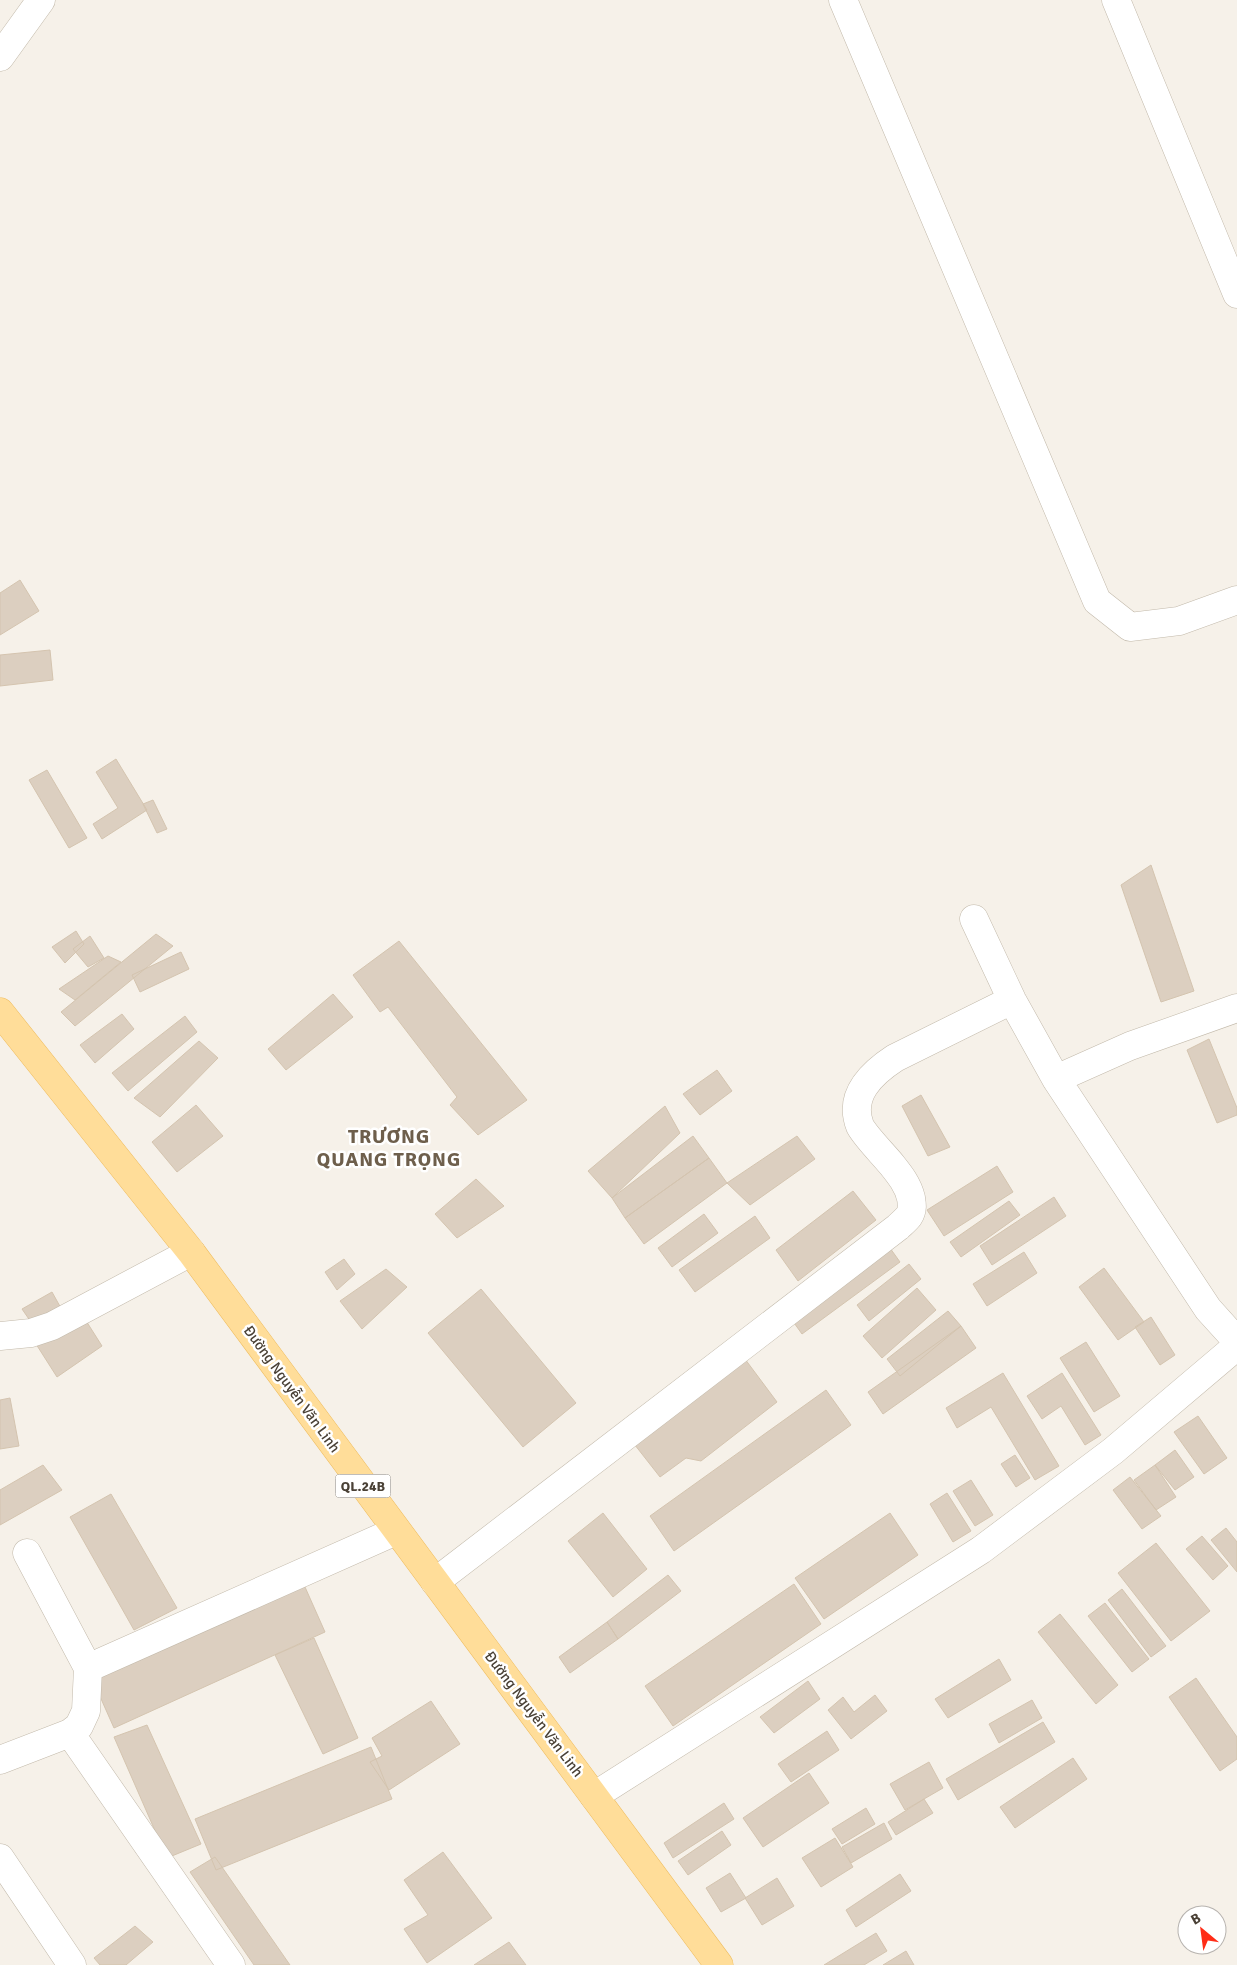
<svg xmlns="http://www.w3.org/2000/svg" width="1237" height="1965" viewBox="0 0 1237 1965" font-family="Signika,sans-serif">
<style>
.building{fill:#dccfc0;stroke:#d4c4af}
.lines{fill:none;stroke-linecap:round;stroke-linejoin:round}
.minor-casing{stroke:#c2b9aa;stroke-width:29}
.major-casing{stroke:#efbc5d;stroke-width:29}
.minor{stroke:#fff;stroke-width:28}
.major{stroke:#fd9;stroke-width:28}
.labels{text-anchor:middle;stroke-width:5;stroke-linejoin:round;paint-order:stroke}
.shield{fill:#fff;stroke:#807a72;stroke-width:1}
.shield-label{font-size:14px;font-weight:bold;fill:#4a4136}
.street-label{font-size:15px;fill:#4a4136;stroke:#fff}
.district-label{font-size:20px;font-weight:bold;letter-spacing:1px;fill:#6e5f4c;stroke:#fff}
</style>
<rect width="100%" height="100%" fill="#f6f1e9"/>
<path class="building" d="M20 580 39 611 0 635V593Z
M50 650 53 680 0 686V655Z
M116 759 147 810 102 839 93 824 118 808 96 772Z
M47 770 87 838 69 848 29 780Z
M153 800 167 829 157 833 143 804Z
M1151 865 1194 991 1161 1002 1121 885Z
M76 931 84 944 65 963 52 947Z
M156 934 173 946 75 1026 61 1012Z
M90 936 104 958 88 967 73 949Z
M399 941 527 1100 478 1135 450 1105 457 1097 388 1007 380 1012 353 975Z
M181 952 189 969 140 992 132 975Z
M108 956 121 962 75 1000 59 989Z
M333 994 353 1017 286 1070 268 1049Z
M122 1014 134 1029 95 1063 80 1045Z
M185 1016 197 1032 128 1091 112 1073Z
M1209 1039 1237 1108V1115L1217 1123 1187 1050Z
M199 1041 218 1058 160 1117 134 1098Z
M717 1070 732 1091 700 1115 683 1094Z
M921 1095 950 1147 928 1156 902 1106Z
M196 1105 223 1136 177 1172 152 1142Z
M665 1106 680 1133 612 1198 588 1171Z
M693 1136 709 1158 625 1218 612 1198Z
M797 1136 815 1159 750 1205 727 1183Z
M709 1158 727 1183 644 1244 625 1218Z
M997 1166 1013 1192 944 1236 927 1210Z
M476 1179 504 1206 457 1238 435 1214Z
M853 1191 876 1220 798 1281 776 1250Z
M1054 1197 1066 1216 992 1265 980 1246Z
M1009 1201 1020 1215 961 1257 950 1242Z
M704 1214 718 1233 672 1267 658 1248Z
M755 1216 770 1238 695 1292 679 1270Z
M885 1241 900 1262 802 1334 787 1313Z
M1024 1252 1037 1273 987 1306 973 1284Z
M344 1259 355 1274 337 1290 325 1272Z
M909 1264 921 1279 869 1321 857 1305Z
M1104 1268 1144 1322 1118 1340 1079 1287Z
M386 1269 407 1287 362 1329 340 1301Z
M917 1288 936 1310 882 1358 863 1336Z
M481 1289 576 1403 523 1447 428 1333Z
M52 1292 62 1310 33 1325 22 1309Z
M948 1311 961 1326 900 1376 887 1359Z
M83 1316 102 1346 57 1377 36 1344Z
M1151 1317 1175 1355 1160 1365 1135 1327Z
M961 1326 976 1348 883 1414 868 1392Z
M1086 1342 1120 1396 1094 1412 1060 1358Z
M742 1355 777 1402 701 1461 686 1458 660 1477 631 1440Z
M1003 1373 1059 1466 1035 1480 991 1407 957 1428 946 1408Z
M1062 1373 1101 1435 1085 1445 1061 1406 1042 1419 1027 1396Z
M826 1390 851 1425 674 1551 650 1516Z
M10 1398 19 1446 0 1449V1400Z
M1198 1416 1227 1458 1204 1474 1174 1432Z
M1175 1450 1194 1477 1175 1490 1155 1465Z
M1015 1455 1030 1478 1016 1487 1001 1464Z
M43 1465 62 1490 0 1525V1490Z
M1155 1465 1176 1497 1156 1510 1134 1480Z
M1130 1477 1161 1516 1142 1529 1113 1490Z
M971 1480 993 1515 975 1526 953 1491Z
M947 1493 971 1531 953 1542 930 1504Z
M111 1494 177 1608 134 1630 70 1517Z
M603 1513 647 1569 613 1597 568 1541Z
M890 1513 918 1555 824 1619 795 1578Z
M1226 1528 1237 1542V1572L1211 1540Z
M1202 1536 1228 1566 1213 1580 1186 1549Z
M1156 1543 1210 1611 1171 1641 1118 1573Z
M668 1575 681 1591 618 1639 607 1622Z
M301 1578 325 1632 114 1728 90 1674Z
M794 1584 821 1624 673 1726 645 1686Z
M1122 1589 1166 1646 1151 1657 1108 1600Z
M1105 1603 1149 1659 1132 1672 1088 1616Z
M1060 1614 1118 1685 1096 1704 1038 1632Z
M607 1622 618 1639 570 1673 559 1657Z
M314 1638 358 1738 323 1754 275 1655Z
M999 1659 1011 1680 948 1718 935 1699Z
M1196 1678 1237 1737V1759L1220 1771 1169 1697Z
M808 1681 820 1699 774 1733 760 1717Z
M875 1695 887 1711 851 1739 828 1710 843 1697 854 1712Z
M1032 1700 1042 1718 999 1743 989 1724Z
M431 1701 460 1744 389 1790 370 1762 382 1756 372 1738Z
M1043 1722 1055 1742 958 1800 946 1779Z
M147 1725 201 1844 167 1858 114 1737Z
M827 1731 839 1750 791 1782 778 1764Z
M371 1747 392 1799 216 1870 195 1819Z
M1073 1758 1087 1779 1015 1828 1000 1807Z
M929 1762 943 1788 905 1810 890 1784Z
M809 1773 829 1803 763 1847 743 1818Z
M924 1799 933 1813 896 1835 888 1822Z
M724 1803 734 1819 673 1858 664 1843Z
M866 1808 875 1824 842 1844 832 1829Z
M884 1823 892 1839 851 1863 842 1847Z
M722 1831 731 1845 688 1875 678 1861Z
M835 1838 853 1867 821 1887 802 1858Z
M443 1852 492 1918 427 1963 404 1929 428 1915 404 1880Z
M215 1857 290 1965H254L190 1872Z
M730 1873 746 1898 721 1912 706 1888Z
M900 1874 911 1891 856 1927 846 1910Z
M777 1878 794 1906 762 1925 745 1898Z
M135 1926 153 1942 126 1965H100L94 1958Z
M876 1933 887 1951 864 1965H824Z
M509 1942 526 1965H474Z
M906 1951 914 1965H883Z"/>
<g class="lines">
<defs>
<path id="minor" d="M843 0 1097 601 1130 627 1179 621 1237 600
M1116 0 1237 294
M0 57 41 0
M974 919 1012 1000 1056 1079 1208 1309 1237 1341
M1056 1079 1130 1046 1237 1008
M0 1336 31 1333 52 1326 191 1252
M435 1582 898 1227C901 1224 906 1220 909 1216 913 1210 912 1204 911 1198 908 1185 900 1175 892 1165 884 1155 865 1136 860 1126 848 1095 872 1073 895 1058L1012 1000
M88 1668 396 1531
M70 1733 231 1965
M0 1760 70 1733 79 1726 86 1711 88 1668 27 1553
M594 1796 981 1550 1113 1451 1237 1346
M0 1858 72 1965"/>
<path id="major" d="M0 1012 191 1252 719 1965"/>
</defs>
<use href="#minor" class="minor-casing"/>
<use href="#major" class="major-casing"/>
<use href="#minor" class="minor"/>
<use href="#major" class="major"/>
</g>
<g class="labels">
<rect class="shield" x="335.5" y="1474.5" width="55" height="23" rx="4"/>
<g class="shield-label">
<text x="363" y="1491">QL.24B</text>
</g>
<g class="street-label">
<text transform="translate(292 1389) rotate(54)" y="5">Đường Nguyễn Văn Linh</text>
<text transform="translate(534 1714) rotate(53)" y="5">Đường Nguyễn Văn Linh</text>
</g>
<g class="district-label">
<text x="389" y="1143">TRƯƠNG<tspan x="389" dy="23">QUANG TRỌNG</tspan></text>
</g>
</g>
<g transform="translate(1202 1930) rotate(331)"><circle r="24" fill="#ffffff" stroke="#b7b3af"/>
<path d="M0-4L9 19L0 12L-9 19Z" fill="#ff2d17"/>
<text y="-8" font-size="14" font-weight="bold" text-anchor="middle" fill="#4a4136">B</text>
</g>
</svg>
